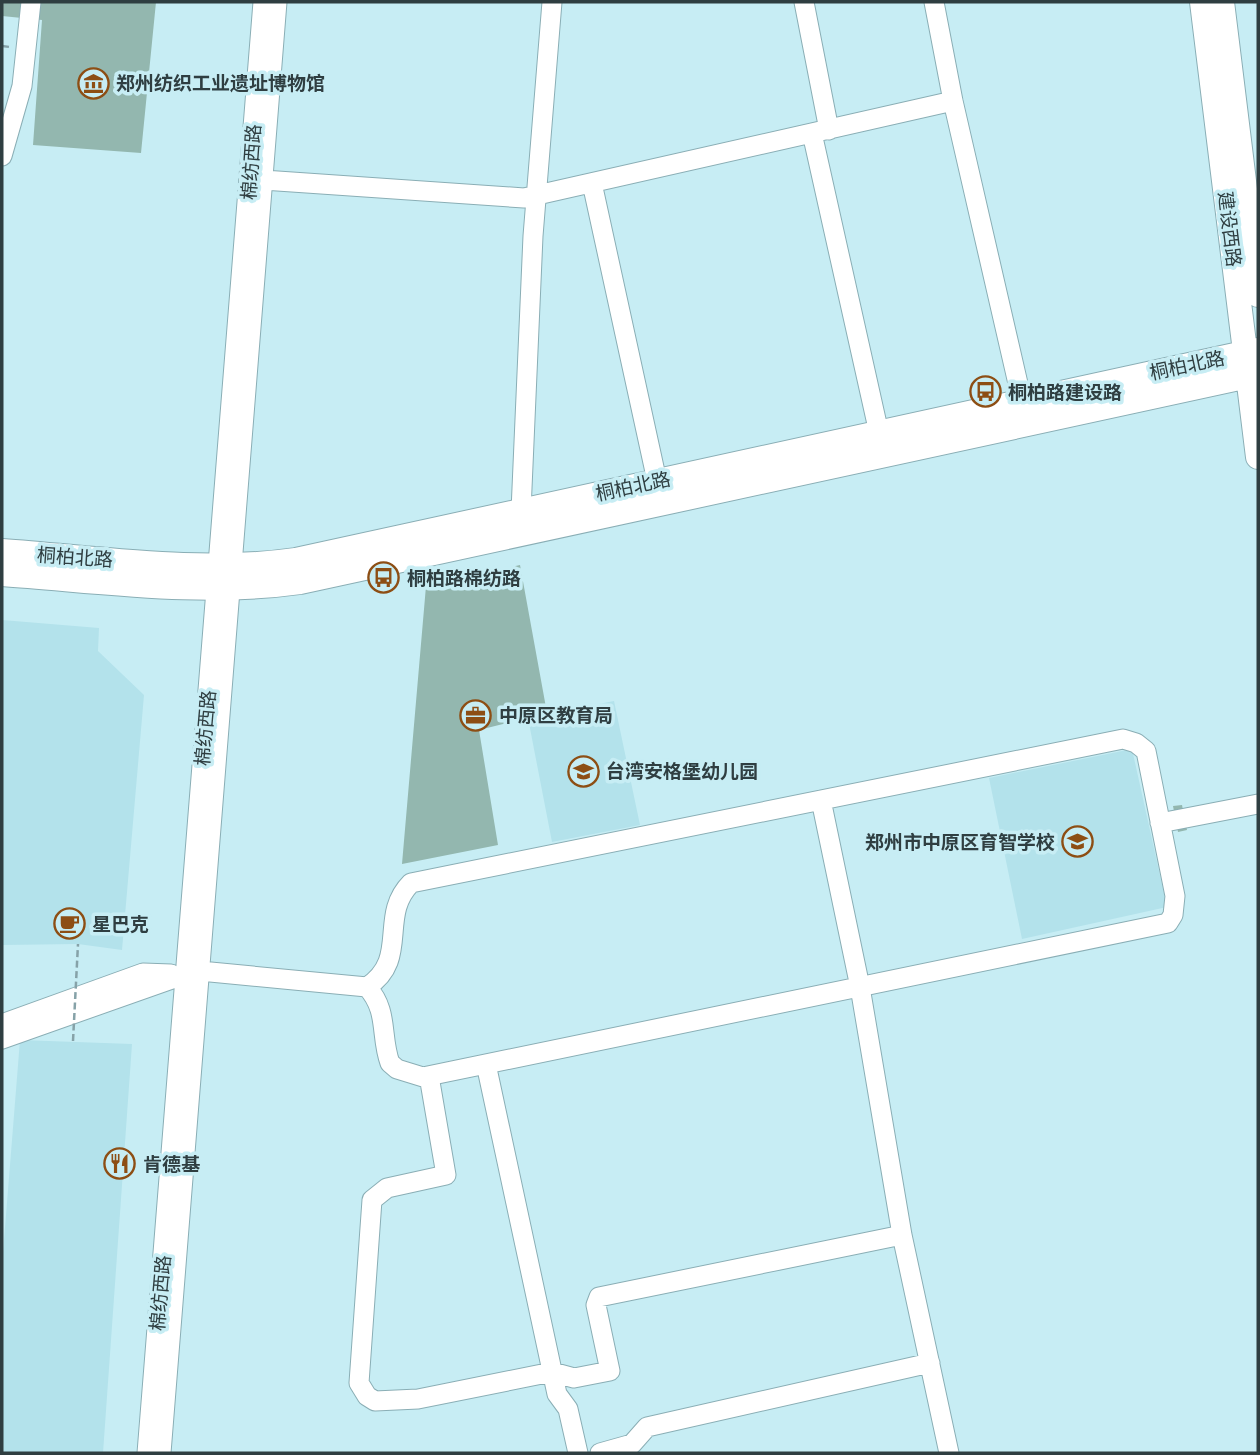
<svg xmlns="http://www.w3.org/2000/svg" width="1260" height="1455" viewBox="0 0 1260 1455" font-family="Lora,'Noto Sans SC',serif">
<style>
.built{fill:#b3e2eb}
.building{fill:#93b7af}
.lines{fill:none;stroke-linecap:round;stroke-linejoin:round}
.minor-casing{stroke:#8aaeb5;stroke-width:21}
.major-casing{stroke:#8aaeb5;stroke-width:26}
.path{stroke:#86a2a8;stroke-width:2.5;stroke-dasharray:7 3.5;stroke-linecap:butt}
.minor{stroke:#fff;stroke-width:19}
.major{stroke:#fff;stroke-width:24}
.path-bridge{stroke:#86a2a8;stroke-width:2.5;stroke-dasharray:7 3.5;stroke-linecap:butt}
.labels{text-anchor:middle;stroke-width:7;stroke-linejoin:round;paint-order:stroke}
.poi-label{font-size:19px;font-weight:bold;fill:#2f3e41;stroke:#c7edf4;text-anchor:start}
.street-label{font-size:19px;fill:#2f3e41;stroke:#c7edf4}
</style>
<rect width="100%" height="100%" fill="#c7edf4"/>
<path class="built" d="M2 620 99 628 98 651 144 695 122 950 78 944 2 945Z
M614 701 640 825 552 842 528 718Z
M1132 749 1167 907 1022 939 989 778Z
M20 1040 132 1044 103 1453H2V1265Z"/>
<path class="building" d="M2 2H156L141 153 33 145 42 20 2 16Z
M520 565 547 713 479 730 498 845 402 864 426 586Z
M1182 805 1187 830 1178 832 1173 806Z"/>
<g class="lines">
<defs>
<path id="minor" d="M804 2 829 130
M934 2 953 101 1022 401
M812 133 879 433
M2 156 22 86 31 2
M263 180 524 198 953 101
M592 183 657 481
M521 511 533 236 552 2
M821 800 860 987 902 1235 949 1453
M1160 823 1258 804
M200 971 367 987C410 959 378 916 411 883L1123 739 1136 743 1146 751 1175 896 1173 915 1168 923 423 1077 397 1069 390 1063C380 1036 389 1011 367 987
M2 1024 143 973 171 974
M2 1039 186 974
M486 1064 557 1394 568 1409 578 1453
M429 1076 446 1175 387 1188 372 1200 359 1383 367 1396 375 1401 418 1399 552 1372 574 1378 610 1371 596 1305 599 1297 902 1235
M147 1453 263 2
M161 1453 277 2
M600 1453 632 1444 647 1427 930 1363"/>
<path id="major" d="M1202 2 1258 457
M1222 2 1258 295
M2 551C100 558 198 574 296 560L1258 350
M2 574C101 581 201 596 300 582L1258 374"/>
</defs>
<use href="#minor" class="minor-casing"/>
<use href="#major" class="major-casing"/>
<path class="path" d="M2 46 10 47"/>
<use href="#minor" class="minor"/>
<use href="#major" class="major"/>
<path class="path-bridge" d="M73 1041 78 944"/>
</g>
<defs>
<symbol id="museum-ring" viewBox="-11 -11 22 22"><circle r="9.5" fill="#c7edf4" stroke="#8d4e14" stroke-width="1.5"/><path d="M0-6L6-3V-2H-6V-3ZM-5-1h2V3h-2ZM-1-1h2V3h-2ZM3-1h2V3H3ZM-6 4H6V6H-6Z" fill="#8d4e14"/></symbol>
<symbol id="bus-ring" viewBox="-11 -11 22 22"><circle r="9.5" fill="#c7edf4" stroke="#8d4e14" stroke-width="1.5"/><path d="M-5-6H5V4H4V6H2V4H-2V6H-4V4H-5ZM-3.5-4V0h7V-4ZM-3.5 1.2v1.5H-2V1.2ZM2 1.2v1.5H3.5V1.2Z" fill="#8d4e14"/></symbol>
<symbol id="office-ring" viewBox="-11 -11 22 22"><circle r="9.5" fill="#c7edf4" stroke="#8d4e14" stroke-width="1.5"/><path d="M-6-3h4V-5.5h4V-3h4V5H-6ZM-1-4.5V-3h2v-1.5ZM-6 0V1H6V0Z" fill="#8d4e14"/></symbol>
<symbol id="school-ring" viewBox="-11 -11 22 22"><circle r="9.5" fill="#c7edf4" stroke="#8d4e14" stroke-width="1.5"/><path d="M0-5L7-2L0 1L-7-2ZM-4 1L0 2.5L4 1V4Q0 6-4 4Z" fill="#8d4e14"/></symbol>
<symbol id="cafe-ring" viewBox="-11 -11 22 22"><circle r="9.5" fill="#c7edf4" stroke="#8d4e14" stroke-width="1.5"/><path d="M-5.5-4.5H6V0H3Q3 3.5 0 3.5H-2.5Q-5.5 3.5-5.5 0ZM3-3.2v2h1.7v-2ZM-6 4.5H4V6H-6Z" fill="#8d4e14"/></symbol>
<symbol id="restaurant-ring" viewBox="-11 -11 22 22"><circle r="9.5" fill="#c7edf4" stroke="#8d4e14" stroke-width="1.5"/><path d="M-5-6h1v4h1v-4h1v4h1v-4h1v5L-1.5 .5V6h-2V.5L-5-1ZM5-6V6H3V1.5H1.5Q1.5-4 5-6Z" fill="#8d4e14"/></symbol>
</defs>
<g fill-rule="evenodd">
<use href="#museum-ring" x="76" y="66" width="35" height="35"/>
<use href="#bus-ring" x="968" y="374" width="35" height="35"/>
<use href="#bus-ring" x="366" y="560" width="35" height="35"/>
<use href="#office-ring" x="458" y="698" width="35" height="35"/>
<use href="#school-ring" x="566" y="754" width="35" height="35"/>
<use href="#school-ring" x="1060" y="824" width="35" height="35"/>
<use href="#cafe-ring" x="52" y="906" width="35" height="35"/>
<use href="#restaurant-ring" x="102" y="1146" width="35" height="35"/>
</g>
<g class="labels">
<g class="poi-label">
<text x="116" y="90">郑州纺织工业遗址博物馆</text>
<text x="1008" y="399">桐柏路建设路</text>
<text x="407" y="585">桐柏路棉纺路</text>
<text x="499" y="722">中原区教育局</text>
<text x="606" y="778">台湾安格堡幼儿园</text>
<text x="1055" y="849" text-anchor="end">郑州市中原区育智学校</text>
<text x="92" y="931">星巴克</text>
<text x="143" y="1171">肯德基</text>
</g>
<g class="street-label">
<text transform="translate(251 162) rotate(-86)" y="7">棉纺西路</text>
<text transform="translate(1230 229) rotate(83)" y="7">建设西路</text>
<text transform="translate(1187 365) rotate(-12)" y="7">桐柏北路</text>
<text transform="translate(633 486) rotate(-12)" y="7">桐柏北路</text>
<text transform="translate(75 557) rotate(4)" y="7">桐柏北路</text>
<text transform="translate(205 728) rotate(-85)" y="7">棉纺西路</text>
<text transform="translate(160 1293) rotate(-85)" y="7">棉纺西路</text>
</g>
</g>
<rect width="1260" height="1455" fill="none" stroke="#2f3e41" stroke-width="7"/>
</svg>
